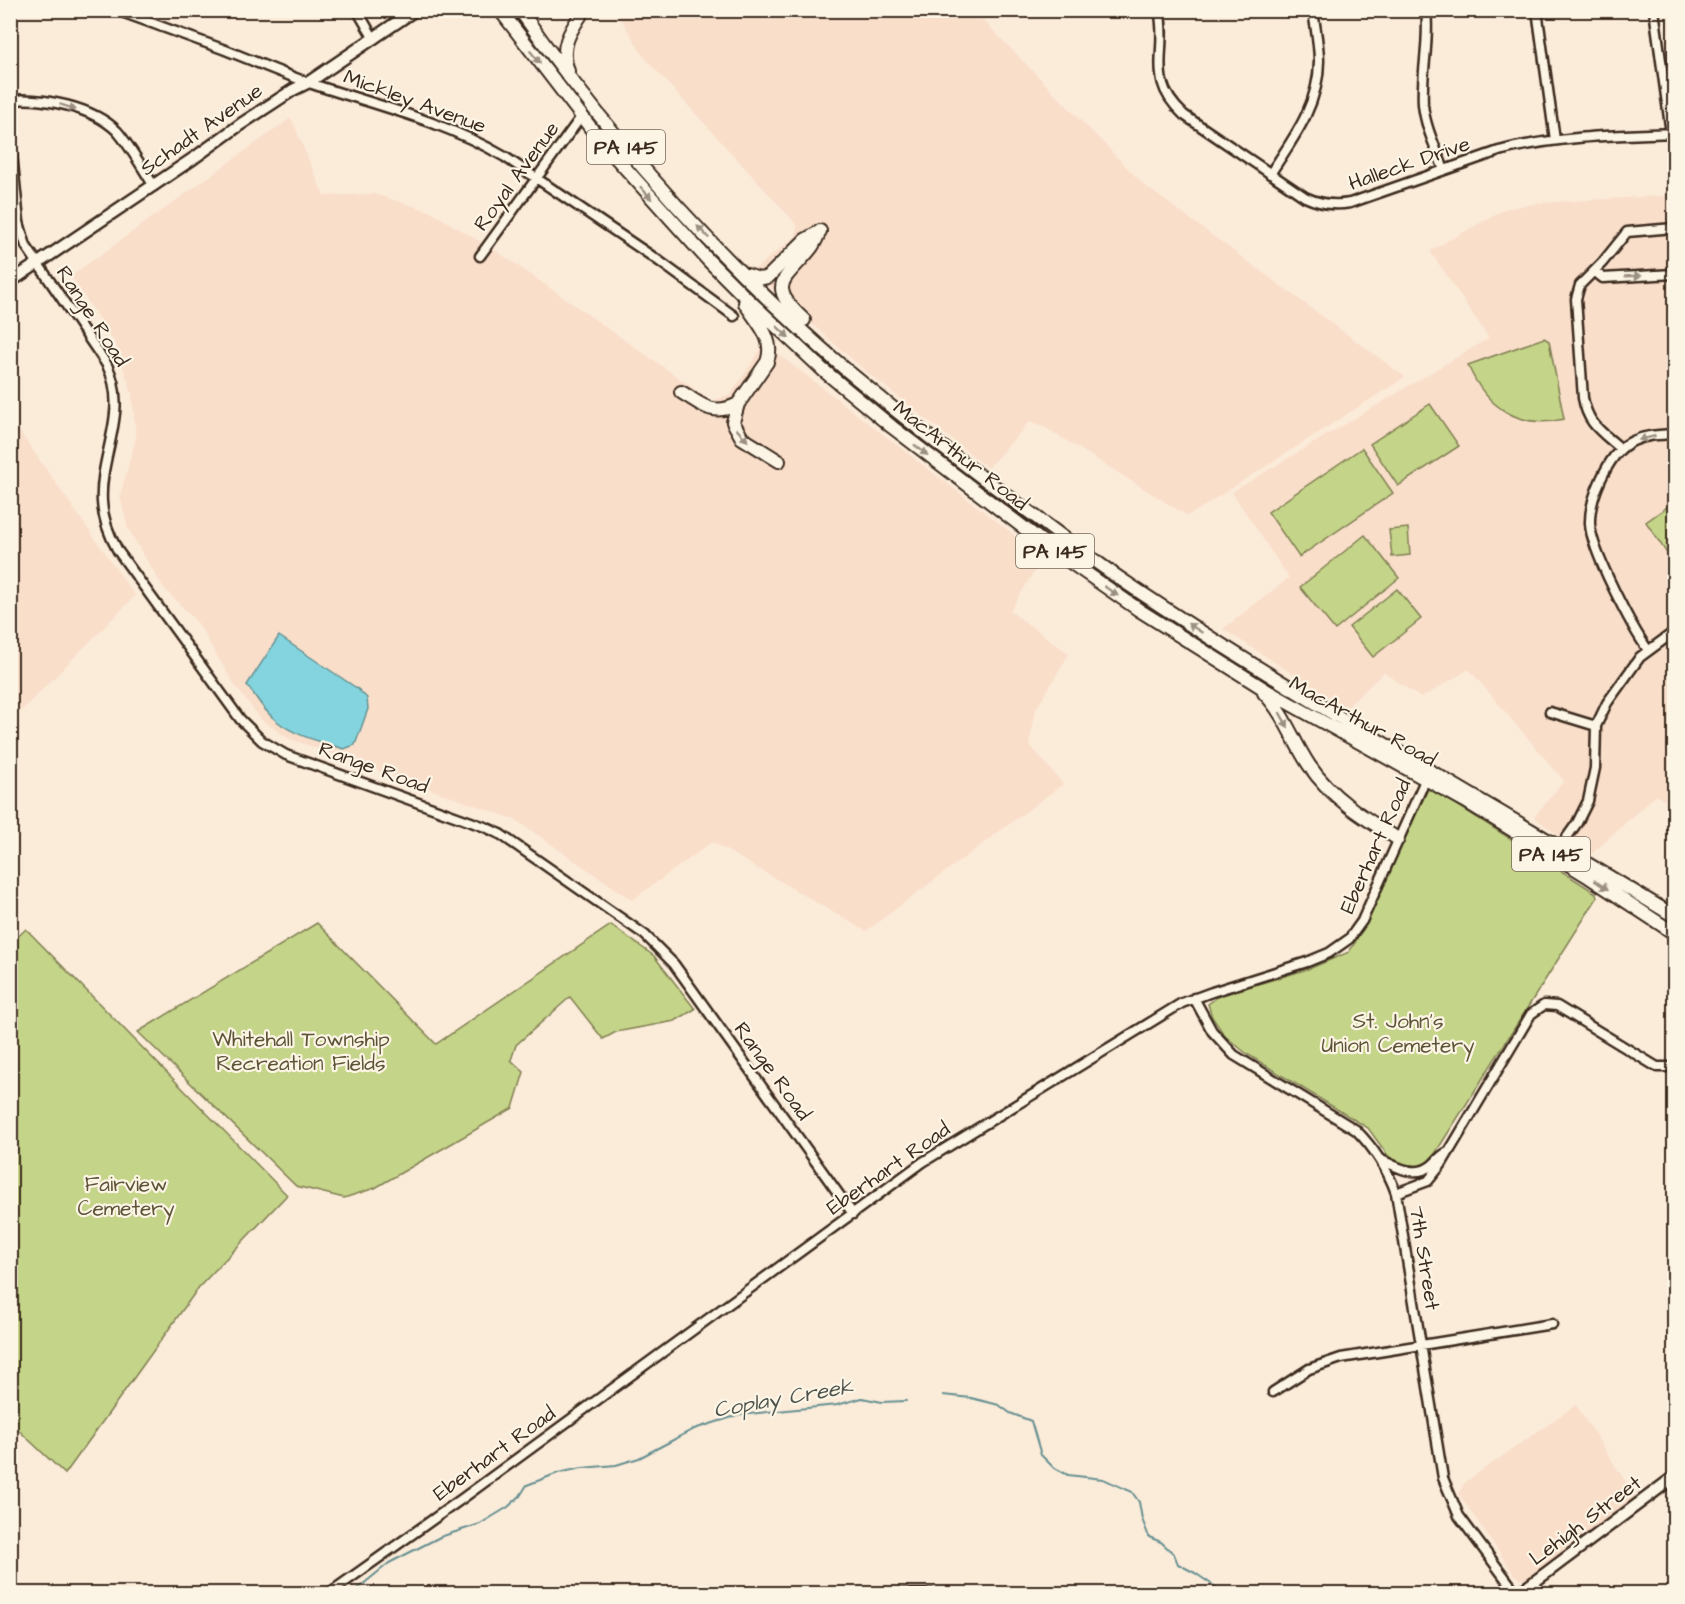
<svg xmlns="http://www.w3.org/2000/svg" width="1685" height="1604" viewBox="0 0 1685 1604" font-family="'Architects Daughter',sans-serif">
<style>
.built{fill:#f9deca}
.green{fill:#c4d488;stroke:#807f53;stroke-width:1.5}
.water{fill:#83d4de;stroke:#669091;stroke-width:1.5}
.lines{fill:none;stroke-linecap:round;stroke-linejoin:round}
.stream{stroke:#669091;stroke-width:2}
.minor-casing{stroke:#3b2a1e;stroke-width:13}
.major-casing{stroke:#3b2a1e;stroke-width:15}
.highway-casing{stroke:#3b2a1e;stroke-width:16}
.minor{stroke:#fcf5e5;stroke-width:8}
.major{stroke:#fcf5e5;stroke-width:10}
.highway{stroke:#fcf5e5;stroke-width:12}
.oneway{fill:#9c9082}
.labels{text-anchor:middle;stroke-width:4.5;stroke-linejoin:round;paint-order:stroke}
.shield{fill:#fcf5e5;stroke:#75675a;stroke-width:1.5}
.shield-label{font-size:20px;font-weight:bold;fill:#3b2a1e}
.street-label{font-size:21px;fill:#3b2a1e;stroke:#fcf5e5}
.park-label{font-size:21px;fill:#5d5438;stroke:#fcf5e5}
.water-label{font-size:22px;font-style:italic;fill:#4d544e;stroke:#fcf5e5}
</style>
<rect width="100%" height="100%" fill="#fbebd9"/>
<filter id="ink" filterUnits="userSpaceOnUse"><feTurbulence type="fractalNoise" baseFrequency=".0167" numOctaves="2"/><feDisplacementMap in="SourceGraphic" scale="12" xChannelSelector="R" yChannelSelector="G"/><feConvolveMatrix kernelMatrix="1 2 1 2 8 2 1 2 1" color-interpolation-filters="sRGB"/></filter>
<g filter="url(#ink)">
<path class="built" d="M619 10 974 11 1145 186 1405 377 1188 516 1046 428 1030 421 988 468 868 373 772 289 755 269 796 236 797 225 644 57 617 12Z
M291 118 324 196 374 194 429 211 501 254 712 401 731 394 761 349V341L1043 557 1010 611 1069 654 1036 709 1029 744 1063 784 866 931 712 842 632 900 516 820 288 738 262 720 236 687 197 622 163 587 128 529 120 496 136 438 132 394 116 345 71 276Z
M1674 195V807L1656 795 1588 857 1534 817 1564 781 1469 669 1421 698 1384 672 1346 708 1223 629 1289 578 1232 492 1489 338 1430 251 1505 209 1539 203Z
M10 418 135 596 11 721H10Z
M1576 1405 1636 1498 1529 1579H1521L1514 1574 1459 1494 1464 1483Z"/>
<path class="green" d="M1544 338 1549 341 1564 419C1519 430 1485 406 1468 365Z
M1430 404 1459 446 1398 486 1370 444Z
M1362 448 1393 493 1299 557 1268 512Z
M1674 502V564L1646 522Z
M1408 528 1410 555 1392 557 1389 530Z
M1365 535 1399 578 1335 630 1300 587Z
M1397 589 1421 619 1373 657 1349 627Z
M1429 787 1596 893 1597 898 1436 1152 1424 1167 1403 1164 1389 1157 1368 1128 1247 1054 1225 1036 1212 1017 1208 1004 1219 996 1311 968 1349 952 1356 941Z
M317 923 436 1044 611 925 654 956 695 1009 675 1021 616 1032 603 1039 570 997 516 1045 511 1060 524 1072 513 1108 375 1188 344 1198 296 1186 138 1032Z
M26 929 287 1195 199 1287 65 1474 11 1423 10 944Z"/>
<path class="water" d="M279 636 358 689 367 698 368 709 355 745 344 749C323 742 295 736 278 722 265 713 257 698 247 685Z"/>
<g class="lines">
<path class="stream" d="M943 1395 971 1398 999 1405 1010 1413 1031 1421 1041 1455 1053 1467 1068 1475 1103 1479 1132 1492 1139 1502 1142 1519 1149 1537 1161 1542 1174 1554 1178 1564 1195 1573 1226 1594
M351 1594 389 1563 440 1537 480 1524 508 1507 520 1496 527 1485 558 1473 582 1468 616 1465 639 1458 694 1429 739 1415 837 1405 862 1398 882 1402 906 1401"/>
<defs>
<path id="minor" d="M116 10C151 23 185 35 220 48 249 59 279 72 309 83 376 105 444 121 505 157L659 261 734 316
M357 10 374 39
M1159 10C1169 53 1144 78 1184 115L1305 197C1320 204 1334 206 1350 203L1499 151C1556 136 1616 135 1674 133
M1426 10C1430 42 1421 72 1423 104 1425 127 1436 148 1444 170
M1537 10 1555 140
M1654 10 1671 133
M10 100C43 97 93 107 117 131 131 147 142 168 154 186
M10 134 19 222 26 246 107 365C130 412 99 454 102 502 103 520 109 535 118 551L240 719 262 741 286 755 485 827 500 834 645 935 674 964 853 1214
M1270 174C1293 139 1319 105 1319 61 1319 44 1315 27 1313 10
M480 256 581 117
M1594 271 1603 278 1674 274
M1621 449C1601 431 1588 425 1583 398L1576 299 1580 285 1602 263 1627 232 1674 228
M1648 650C1632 628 1591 550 1590 524 1589 499 1608 455 1629 443 1643 435 1659 435 1674 434
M1550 712 1596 726
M1560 847 1577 823 1588 801 1595 768 1596 726 1607 703 1640 657 1674 632
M1194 998 1212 1031 1234 1055 1356 1130C1375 1149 1387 1168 1396 1193L1443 1478 1459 1516 1517 1594
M1382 1160C1397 1167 1415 1178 1431 1166 1436 1162 1440 1156 1446 1153
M1396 1193 1428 1181 1441 1165 1531 1014 1544 1005 1557 1006 1657 1067H1674
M1273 1392 1309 1369 1341 1358 1552 1324
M328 1594 463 1498 923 1162 1182 1003 1212 992 1307 962 1329 953 1349 939 1362 921 1427 776
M882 1594H932"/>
<path id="major" d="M10 282 194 158 241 124 293 90 309 82 415 10
M1518 1594 1674 1477"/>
<path id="highway" d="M500 10 600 140 707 259 741 293 823 370 892 427 1053 550 1139 610 1269 692 1465 801 1589 877 1674 933
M520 10C612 141 723 264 844 368 905 419 968 468 1032 514 1064 538 1095 562 1128 584 1305 703 1493 805 1674 916
M568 71C559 47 570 31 584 10
M747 275 759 279 768 277 805 240 819 232
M745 303C756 322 776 338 767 362L738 404 733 422 742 438 779 461
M804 320C764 283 786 280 811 248 815 243 817 237 820 231
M681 392C703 405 712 417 738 404
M1264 693C1284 713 1293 741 1309 765 1331 798 1364 818 1398 839"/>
</defs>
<use href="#minor" class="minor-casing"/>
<use href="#major" class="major-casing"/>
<use href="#highway" class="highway-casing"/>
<use href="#minor" class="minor"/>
<use href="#major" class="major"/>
<use href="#highway" class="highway"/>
</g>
<defs><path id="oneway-solid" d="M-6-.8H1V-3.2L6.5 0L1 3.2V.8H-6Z" transform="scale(1.5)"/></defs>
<g class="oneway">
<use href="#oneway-solid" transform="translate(535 57) rotate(52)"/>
<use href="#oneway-solid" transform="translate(68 107) rotate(19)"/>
<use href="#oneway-solid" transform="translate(646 193) rotate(48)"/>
<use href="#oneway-solid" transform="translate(703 232) rotate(-134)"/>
<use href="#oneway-solid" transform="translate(1633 276) rotate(-3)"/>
<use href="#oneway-solid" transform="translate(783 332) rotate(43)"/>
<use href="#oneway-solid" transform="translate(742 435) rotate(47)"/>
<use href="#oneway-solid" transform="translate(1647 438) rotate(167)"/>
<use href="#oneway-solid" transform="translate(921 450) rotate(38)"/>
<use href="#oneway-solid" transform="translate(1111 591) rotate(35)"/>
<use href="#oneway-solid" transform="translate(1195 628) rotate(-147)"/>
<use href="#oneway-solid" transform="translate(1284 720) rotate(60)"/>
<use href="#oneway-solid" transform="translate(1601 885) rotate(33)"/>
</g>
</g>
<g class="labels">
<g class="shield">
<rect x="587" y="130" width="78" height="34" rx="4.5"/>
<rect x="1016" y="534" width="78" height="34" rx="4.5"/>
<rect x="1512" y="837" width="78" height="34" rx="4.5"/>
</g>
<g class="shield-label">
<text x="626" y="154">PA 145</text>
<text x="1055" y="558">PA 145</text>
<text x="1551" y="861">PA 145</text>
</g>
<g class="street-label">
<text transform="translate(415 101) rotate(20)" y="7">Mickley Avenue</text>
<text transform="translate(201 129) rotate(-35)" y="7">Schadt Avenue</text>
<text transform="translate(1409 163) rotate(-19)" y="7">Halleck Drive</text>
<text transform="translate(516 176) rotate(-54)" y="7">Royal Avenue</text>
<text transform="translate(93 316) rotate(57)" y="7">Range Road</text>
<text transform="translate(961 455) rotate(38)" y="7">MacArthur Road</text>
<text transform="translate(1363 721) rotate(29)" y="7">MacArthur Road</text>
<text transform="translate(374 767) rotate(20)" y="7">Range Road</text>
<text transform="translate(1375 846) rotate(-66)" y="7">Eberhart Road</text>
<text transform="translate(773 1071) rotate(54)" y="7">Range Road</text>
<text transform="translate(888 1168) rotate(-35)" y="7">Eberhart Road</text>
<text transform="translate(1425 1258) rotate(81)" y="7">7th Street</text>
<text transform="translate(494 1453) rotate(-36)" y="7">Eberhart Road</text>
<text transform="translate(1585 1520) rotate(-37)" y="7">Lehigh Street</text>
</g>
<g class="park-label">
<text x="1398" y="1028">St. John's<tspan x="1398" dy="24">Union Cemetery</tspan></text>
<text x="301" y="1046">Whitehall Township<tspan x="301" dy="24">Recreation Fields</tspan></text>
<text x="126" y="1191">Fairview<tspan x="126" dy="24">Cemetery</tspan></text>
</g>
<g class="water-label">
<text transform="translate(783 1397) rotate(-10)" y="8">Coplay Creek</text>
</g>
</g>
<rect width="1685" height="1604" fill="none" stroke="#fcf5e5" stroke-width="36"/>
<rect x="18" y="18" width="1649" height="1568" fill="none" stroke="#3b2a1e" stroke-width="2" filter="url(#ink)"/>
</svg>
